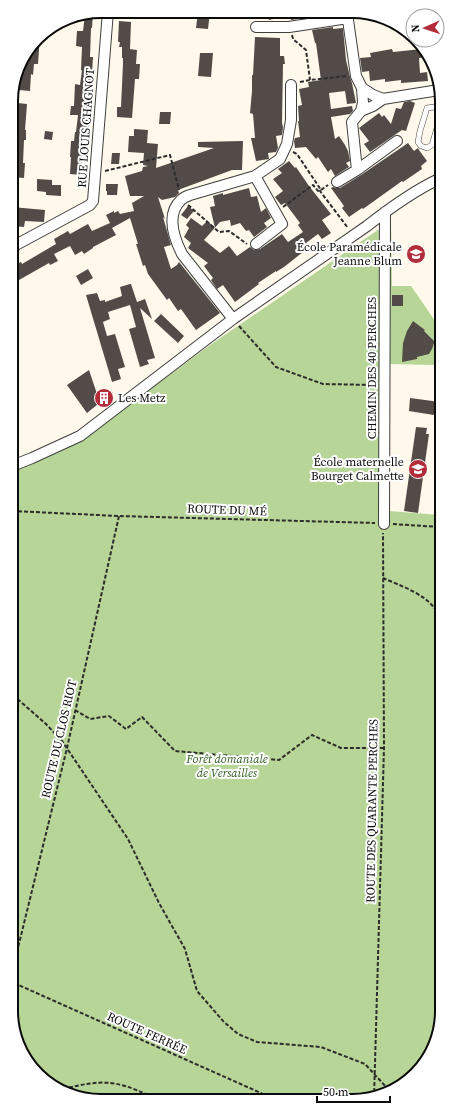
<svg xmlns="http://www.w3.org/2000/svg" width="453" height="1112" viewBox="0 0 453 1112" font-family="'Source Serif 4',serif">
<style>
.forest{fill:#b6d596}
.building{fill:#534b48}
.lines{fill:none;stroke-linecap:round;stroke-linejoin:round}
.service-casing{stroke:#3e3e3e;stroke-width:6}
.minor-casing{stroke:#3e3e3e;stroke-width:12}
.path{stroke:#2d2d2d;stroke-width:2;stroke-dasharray:4 2;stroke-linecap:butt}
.service{stroke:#fff;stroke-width:5}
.minor{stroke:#fff;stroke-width:10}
.labels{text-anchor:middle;stroke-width:4;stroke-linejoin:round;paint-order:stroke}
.street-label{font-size:12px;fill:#0b0b0b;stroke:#fff}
.poi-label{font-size:12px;fill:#0b0b0b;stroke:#fff;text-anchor:end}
.park-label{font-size:12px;font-style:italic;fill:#305e20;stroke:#fff}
.rim{fill:none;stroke:#0b0b0b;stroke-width:2}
</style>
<rect width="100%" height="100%" fill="#fef9ea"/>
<path class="forest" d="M391 221 392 286H411L440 328V344L435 365 390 364 389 511 440 515 442 1016 423 1066 375 1098 84 1099 42 1078 14 1034 12 470 81 440 213 343Z"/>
<path class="building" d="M198 12H210L208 29 196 28Z
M267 12 330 13V14L291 20 290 15 269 20Z
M93 13 92 28H91L90 57H93L88 140H83L81 175 70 174 71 157H70L71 141H74L75 132H76L78 115H70L71 106H74L75 84 80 85 82 70H81L82 47 76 46 77 31H83L85 14Z
M119 21 131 22 130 49 137 50 136 64H140L139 79H135L132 118 117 117V107H121L123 63V58H122V47H119L120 42H118Z
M333 27V29L343 28 346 60 350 77 352 83 356 103 347 104 345 91 329 93 331 109 352 106 353 111 350 114 331 117 335 139 339 136 345 145 348 151 350 161 346 163 349 167 335 176 331 169 328 172 318 157 316 159 306 147 295 148 294 141 295 138 300 137 298 121H299L298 106 302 105 299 89 309 87 308 82 321 80 316 43H315L312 30Z
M40 36 38 64H34L33 75 31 74 30 91 19 90V85H16V77L20 63H23V57Z
M255 37 280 38V56H284L285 64H283L282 123 283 127 282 135 276 136 278 148 276 152 268 153 269 159 256 161 251 138H255L253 114 250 113 252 91V75H253Z
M392 49 393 52 422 49 426 57 419 58 420 73 427 72 428 81 401 83V80L385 82V79L370 81 369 71 362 72 360 58 371 57 370 53Z
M200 53H213L211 77 198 76Z
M410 101 415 103 406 131 402 130 370 152 364 144 369 141 359 128 379 113 382 117 384 115 391 124 396 108 401 109 404 102Z
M18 103 27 104 25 130H26V140H24L23 163H25L24 178 13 177V153L14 139H12L13 129 14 116 17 117Z
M160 112H171L170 124H159Z
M134 129 148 130 147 143 158 144 156 168 214 148 198 147V142L243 141 242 170H232L178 190 179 193 175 197 162 200 158 197 165 219 163 217 171 245 164 247 171 269 177 265 179 262 220 313 196 330 181 309 178 311 169 298 167 300 148 274 145 265 143 266 136 244H138L130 218 112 228 116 235 93 247V248L84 254 82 251 75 255 70 246 54 254 58 261 50 265 49 263 12 284V266L21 262 22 264 56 244 54 239 68 231 70 234 88 224 92 231 110 223 106 215 114 211V213L118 211 120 214 134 211 132 203 144 196H130L125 176 142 171 143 167 148 166 143 165 144 153 128 152 129 136H134Z
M45 131 53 132 52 140 44 139Z
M408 143 414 151 418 148 419 150 427 161 421 166 422 169 403 182 402 181 363 209 362 208 349 217 342 208 344 206 331 188 333 187 337 188H340L361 175Z
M112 153H120L119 164H111Z
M289 161 295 168 296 167 309 186 331 214 322 220 331 233 322 239 318 234 306 243 309 249 303 252 284 267 276 272V271L258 283 259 284 235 302 223 285 217 289 211 280 213 278 204 266 208 263 188 248 191 243 184 237 189 228 186 225 191 218 202 226 207 221 215 228 210 207 215 206 213 196 223 193V195L249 188 251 197 257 196 261 212 266 208 271 218 264 223 267 227 254 237 249 230 246 231 240 223 231 226 230 220 220 222 204 240 220 253 229 246 237 256 250 247 254 250 260 249 282 234 288 242 303 232 298 225 300 223 285 203 281 205 275 197 283 191 273 179 282 173 278 169Z
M37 179 52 180V185H61V196L46 195V192L37 191Z
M106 184H118L117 195H107V191H106Z
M188 206 194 211 187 219 181 215Z
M12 207 45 210 44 222 25 221 24 227 12 226Z
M88 269 93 278 81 285 76 276Z
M130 284H131L137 302 145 299 152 319 140 308 155 358 147 360 149 364 140 367 129 329 136 327 130 305 108 312 110 319 103 322 107 336 115 334 125 367 118 369 121 379 112 382 86 295 97 293 100 301 105 300V302L122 296 120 287Z
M392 295H403V306H392Z
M161 314 184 336 178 343 154 321Z
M413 321 425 330 424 331 434 341V343L432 349 429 354 417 357V359L402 362 403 343 407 331Z
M89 370 98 397 113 392 87 413 67 385Z
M410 398 440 402V416L409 411Z
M416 427 427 428 426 434H429L418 513 404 511Z"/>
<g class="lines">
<defs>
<path id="service" d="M400 29 403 33H407
M439 109 434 107 427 108 420 131 418 142 421 146 427 148 432 145 439 121"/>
<path id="minor" d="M347 13 356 76 362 88 373 95 383 99 439 90
M256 27H289L348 18
M383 99 373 106 361 111 352 122 357 170 397 141
M361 111 363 103 362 88
M255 176 282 224 256 244
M337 182 357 170
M12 247 90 205 93 201 108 11
M233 319 182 254C174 238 166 214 181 200 183 198 187 196 190 195L255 176 280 159 287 144 291 120V85
M12 466 32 458 80 436 233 319 367 226C390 208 413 191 439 179
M384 524 385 212"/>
</defs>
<use href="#service" class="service-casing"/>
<use href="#minor" class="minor-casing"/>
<path class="path" d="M286 12 287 17
M292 35 293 39 306 50 310 80
M300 82 310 80 347 76
M293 152 297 154 321 190 320 191 348 228
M105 171 170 155 179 190
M321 190 328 185
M188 205 219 232 229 231 247 244
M283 207 313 185 319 192 320 191
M239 326 276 367 323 384 375 385
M12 511 119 516 375 523
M393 524 440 527
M383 578C399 585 425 594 435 609 437 613 438 619 441 624
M13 695 46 724 62 741 128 839 159 903 185 949 197 991 224 1022 238 1034 257 1042 321 1047 365 1064 388 1089
M75 710 90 719 109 716 126 729 142 717 175 751 279 760 312 735 341 748H383
M14 964 67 748 119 516
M14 983 272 1098
M63 1089C101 1080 114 1079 150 1096V1099
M150 1096 155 1099
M374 1098 384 748 383 533"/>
<use href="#service" class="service"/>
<use href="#minor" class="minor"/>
</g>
<defs>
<symbol id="school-disc" viewBox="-11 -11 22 22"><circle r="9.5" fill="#b22c39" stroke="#fff"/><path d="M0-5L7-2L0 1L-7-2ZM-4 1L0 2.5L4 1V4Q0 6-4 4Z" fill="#fff"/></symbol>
<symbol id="building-disc" viewBox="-11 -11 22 22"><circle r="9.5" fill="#b22c39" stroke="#fff"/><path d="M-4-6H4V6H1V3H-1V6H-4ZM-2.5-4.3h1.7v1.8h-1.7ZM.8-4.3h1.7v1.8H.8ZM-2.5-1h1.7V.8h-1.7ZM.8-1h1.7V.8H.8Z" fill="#fff"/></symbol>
</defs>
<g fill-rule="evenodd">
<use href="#school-disc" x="405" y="243" width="22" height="22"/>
<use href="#building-disc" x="93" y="387" width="22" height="22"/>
<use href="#school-disc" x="407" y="458" width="22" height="22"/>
</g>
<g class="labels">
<g class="street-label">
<text transform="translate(86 128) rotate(-86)" y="4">RUE LOUIS CHAGNOT</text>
<text transform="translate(372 368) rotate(-90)" y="4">CHEMIN DES 40 PERCHES</text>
<text transform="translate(227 510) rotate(2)" y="4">ROUTE DU MÉ</text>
<text transform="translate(59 739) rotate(-77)" y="4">ROUTE DU CLOS RIOT</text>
<text transform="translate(372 811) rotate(-89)" y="4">ROUTE DES QUARANTE PERCHES</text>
<text transform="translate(147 1033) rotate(24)" y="4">ROUTE FERRÉE</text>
</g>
<g class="poi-label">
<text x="402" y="251">École Paramédicale<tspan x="402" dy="14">Jeanne Blum</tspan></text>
<text x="118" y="402" text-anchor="start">Les Metz</text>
<text x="404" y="466">École maternelle<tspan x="404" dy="14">Bourget Calmette</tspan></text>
</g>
<g class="park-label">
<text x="227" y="763">Forêt domaniale<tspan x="227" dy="14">de Versailles</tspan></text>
</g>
</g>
<path d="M0 0H453V1112H0ZM101 18H352A83 83 0 0 1 435 101V1011A83 83 0 0 1 352 1094H101A83 83 0 0 1 18 1011V101A83 83 0 0 1 101 18Z" fill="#fff" fill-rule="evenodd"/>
<path class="rim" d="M101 18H352A83 83 0 0 1 435 101V1011A83 83 0 0 1 352 1094H101A83 83 0 0 1 18 1011V101A83 83 0 0 1 101 18Z"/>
<g transform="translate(425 28) rotate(267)"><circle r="19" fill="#ffffff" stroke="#9d9d9d"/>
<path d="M0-3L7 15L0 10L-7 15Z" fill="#b22c39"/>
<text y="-6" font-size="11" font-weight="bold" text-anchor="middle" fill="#0b0b0b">N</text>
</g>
<path d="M317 1096v6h73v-6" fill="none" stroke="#0b0b0b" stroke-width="2"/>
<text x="323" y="1096" font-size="12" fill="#0b0b0b" stroke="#ffffff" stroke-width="3" paint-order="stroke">50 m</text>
</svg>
